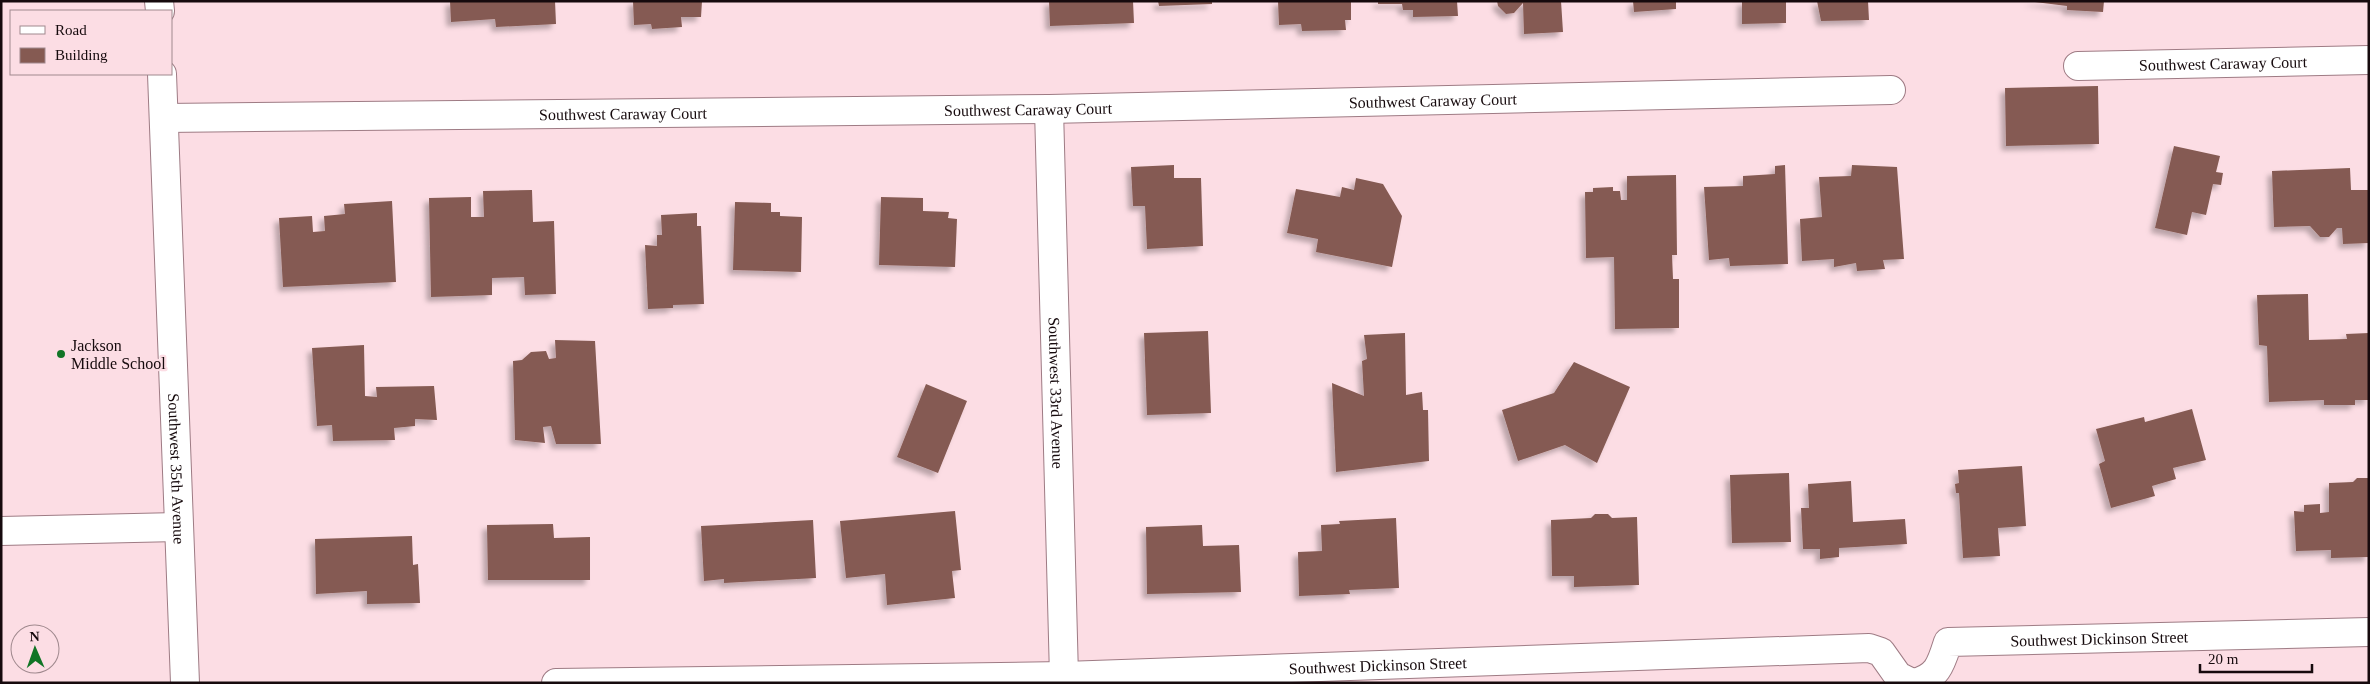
<svg xmlns="http://www.w3.org/2000/svg" width="2370" height="684" viewBox="0 0 2370 684" font-family="Georgia,serif">
<style>
.building{fill:#855a52;filter:url(#shadow)}
.lines{fill:none;stroke-linecap:round;stroke-linejoin:round}
.minor-casing{stroke:#9e7b84;stroke-width:30}
.minor{stroke:#fff;stroke-width:28}
.poi-dot{fill:#117526;stroke:#fcdde4;stroke-width:2}
.labels{text-anchor:middle;stroke-width:4.5;stroke-linejoin:round;paint-order:stroke}
.street-label{font-size:16px;fill:#160a0d;stroke:#fcdde4}
.poi-label{font-size:16px;fill:#160a0d;stroke:#fcdde4;text-anchor:start}
</style>
<defs>
<filter id="shadow"><feDropShadow dx="-4.5" dy="4.5" stdDeviation="2.5" flood-color="#0004"/></filter>
</defs>
<rect width="100%" height="100%" fill="#fcdde4"/>
<path class="building" d="M450 1H555L556 24 496 27 495 19 451 22Z
M633 1H702L701 17H681L682 27 652 29 651 24 634 25Z
M1049 1H1133L1134 23 1050 26Z
M1158 1H1212V4L1159 6Z
M1278 1H1351V20H1345L1346 30 1302 31 1301 24 1279 25Z
M1378 1H1457L1458 16 1413 17V10H1403L1402 4H1378Z
M1497 1H1561L1563 32 1524 34 1523 3 1514 13 1506 14 1498 6Z
M1633 1H1676V9L1634 12Z
M1742 1H1786V23L1742 24Z
M1817 1H1868L1869 20 1821 21Z
M2027 1H2104L2103 12 2067 10V6Z
M2098 86 2099 144 2006 146 2005 88Z
M2174 146 2220 156 2216 172 2223 173 2221 185 2213 184 2206 215 2192 212 2187 235 2155 228Z
M1174 165V178H1201L1203 246 1147 249 1145 206H1133L1131 167Z
M1785 165 1788 264 1730 266 1729 258 1709 260 1704 187 1743 186V176L1775 174V166Z
M1852 165 1897 167 1904 259 1883 260 1885 269 1857 271 1856 263 1834 267V259L1802 261 1800 219 1822 217 1819 177 1851 176Z
M2350 168 2351 190H2369V243L2343 244 2342 228H2337L2329 237H2320L2310 226 2274 227 2272 171Z
M1676 175 1677 255H1672L1673 279H1679V328L1615 329 1614 257 1586 258 1585 192H1593V188L1613 187V191H1620L1621 200H1627V176Z
M1356 178 1383 184 1402 216 1392 267 1316 252 1318 239 1287 233 1296 189 1340 197 1342 187 1354 190Z
M532 190 533 222 554 221 556 294 525 295 524 277 492 278V295L431 297 429 198 471 197V217H484L483 191Z
M881 197 923 198V211L949 212 948 218 957 219 955 267 879 265Z
M392 201 396 282 283 287 279 218 312 216 313 232 325 231 324 216 345 214 344 204Z
M735 202 771 203V212H780V216L802 217 801 272 733 270Z
M697 213V226H701L704 304 673 305V308L648 309 645 245 657 246V235H662L661 215Z
M2308 294 2309 340 2347 339 2346 334 2369 333V400H2355V405H2324V400L2269 402 2267 346 2259 345 2257 295Z
M1208 331 1211 413 1147 415 1144 333Z
M1405 333 1406 395 1422 392 1423 410H1428L1429 461 1336 472 1332 383 1364 396 1362 361 1367 359 1364 335Z
M555 340 595 341 601 444H556L551 426 543 427 545 443 515 440 513 361 522 360 531 352 546 351 549 359 556 358Z
M364 345 365 396 377 397 376 387 434 386 437 420 415 419V426L394 428 395 440 333 441 332 425 317 426 312 348Z
M1574 362 1630 387 1597 463 1565 445 1518 461 1502 410 1554 393Z
M926 384 967 401 938 473 897 457Z
M2192 409 2206 460 2173 468 2176 479 2152 486 2155 496 2111 508 2099 464 2105 461 2096 429 2144 417 2145 422Z
M2022 466 2026 526 1998 528 2000 556 1963 558 1959 493H1956L1955 484 1959 483 1958 470Z
M1789 473 1791 542 1732 543 1730 475Z
M2357 478H2369V557L2331 558V550L2296 551 2294 511 2304 512V505L2320 504V513L2329 512V483L2353 482Z
M1851 481 1853 522 1905 519 1907 544 1839 548V557L1820 559V549H1803L1801 508H1809L1808 484Z
M955 511 961 570 952 571 955 598 887 605 885 574 846 578 840 521Z
M1595 514H1608L1612 518 1637 517 1639 585 1574 587V576H1552L1551 520 1591 518Z
M1396 518 1399 588 1349 590 1350 594 1299 596 1298 552 1322 551 1321 525 1340 524 1339 521Z
M813 520 816 578 724 583V579L704 581 701 526Z
M553 524 554 538 590 537V580H488L487 525Z
M1202 525 1203 546 1239 545 1241 592 1147 594 1146 527Z
M412 536 413 565 418 564 420 603 367 604V591L316 594 315 539Z"/>
<g class="lines">
<defs>
<g id="minor">
<path d="M159 1 160 11"/>
<path id="s1" d="M2078 66 2369 60"/>
<path id="s2" d="M162 74 185 683"/>
<path id="s3" d="M1049 109 1064 676"/>
<path id="s4" d="M164 118 1049 109 1891 90"/>
<path d="M1 531 178 527"/>
<path id="s5" d="M556 683 1064 676 1869 648 1881 652 1898 676 1912 683"/>
<path id="s6" d="M1914 683C1938 677 1941 664 1948 642L2369 632"/>
</g>
</defs>
<use href="#minor" class="minor-casing"/>
<use href="#minor" class="minor"/>
</g>
<circle class="poi-dot" cx="61" cy="354" r="5"/>
<g class="labels">
<g class="street-label">
<text dy="6" stroke="none"><textPath href="#s1" startOffset="145">Southwest Caraway Court</textPath></text>
<text dy="6" stroke="none"><textPath href="#s4" startOffset="1269">Southwest Caraway Court</textPath></text>
<text dy="6" stroke="none"><textPath href="#s4" startOffset="864">Southwest Caraway Court</textPath></text>
<text dy="6" stroke="none"><textPath href="#s4" startOffset="459">Southwest Caraway Court</textPath></text>
<text dy="6" stroke="none"><textPath href="#s3" startOffset="284">Southwest 33rd Avenue</textPath></text>
<text dy="6" stroke="none"><textPath href="#s2" startOffset="395">Southwest 35th Avenue</textPath></text>
<text dy="6" stroke="none"><textPath href="#s6" startOffset="208">Southwest Dickinson Street</textPath></text>
<text dy="6" stroke="none"><textPath href="#s5" startOffset="822">Southwest Dickinson Street</textPath></text>
</g>
<g class="poi-label">
<text x="71" y="351">Jackson<tspan x="71" dy="18">Middle School</tspan></text>
</g>
</g>
<rect width="2370" height="684" fill="none" stroke="#160a0d" stroke-width="5"/>
<rect x="10" y="10" width="162" height="65" fill="#fcdde4" stroke="#a0898e"/>
<rect x="20" y="26" width="25" height="8" fill="#ffffff" stroke="#a0898e"/>
<text x="55" y="35" font-size="15" fill="#160a0d">Road</text>
<rect x="20" y="48" width="25" height="15" fill="#855a52" stroke="#a0898e"/>
<text x="55" y="60" font-size="15" fill="#160a0d">Building</text>
<g transform="translate(35 649) rotate(358)"><circle r="24" fill="#fcdde4" stroke="#a0898e"/>
<path d="M0-4L9 19L0 12L-9 19Z" fill="#117526"/>
<text y="-8" font-size="14" font-weight="bold" text-anchor="middle" fill="#160a0d">N</text>
</g>
<path d="M2200 664v8h112v-8" fill="none" stroke="#160a0d" stroke-width="2.5"/>
<text x="2208" y="664" font-size="15" fill="#160a0d" stroke="#fcdde4" stroke-width="4" paint-order="stroke">20 m</text>
</svg>
